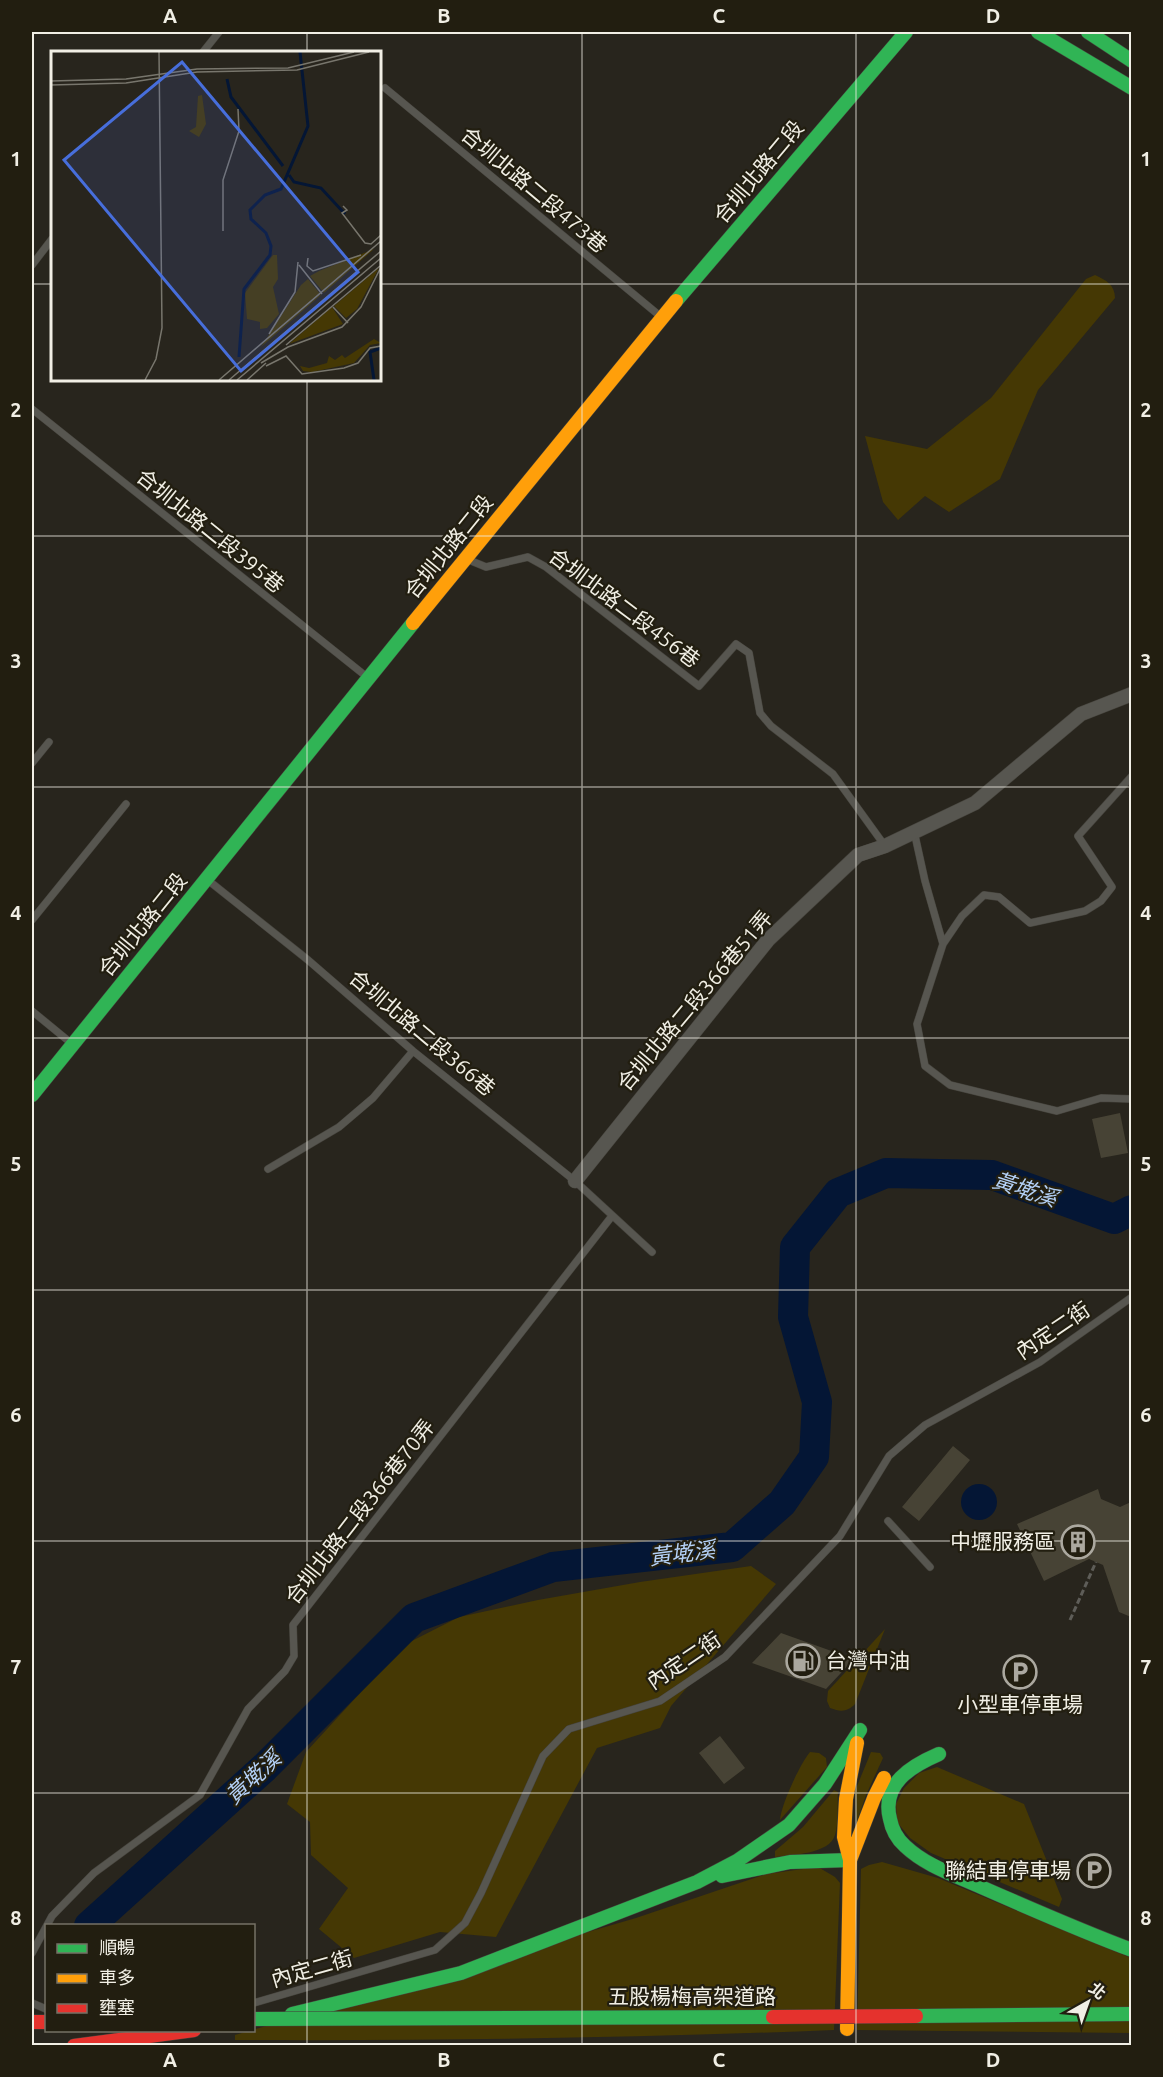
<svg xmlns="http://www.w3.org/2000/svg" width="1163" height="2077" viewBox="0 0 1163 2077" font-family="Ubuntu,'Noto Sans TC',sans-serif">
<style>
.green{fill:#453804}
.water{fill:#041635}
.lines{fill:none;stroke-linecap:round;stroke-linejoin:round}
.river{stroke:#041635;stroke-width:30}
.building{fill:#474335}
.lane-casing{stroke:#45433c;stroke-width:8}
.street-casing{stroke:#45433c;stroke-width:15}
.fast-casing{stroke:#45433c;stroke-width:15}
.slow-casing{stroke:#45433c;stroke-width:15}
.jam-casing{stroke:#45433c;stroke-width:15}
.path{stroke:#5e5d58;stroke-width:3;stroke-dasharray:6 3;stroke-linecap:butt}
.lane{stroke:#575650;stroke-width:7}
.street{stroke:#575650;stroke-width:14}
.fast{stroke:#30b455;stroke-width:14}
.slow{stroke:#ff9f0a;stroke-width:14}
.jam{stroke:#e5322d;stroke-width:14}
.fast-bridge-casing{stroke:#45433c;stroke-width:15;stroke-linecap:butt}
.jam-bridge-casing{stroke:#45433c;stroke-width:15;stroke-linecap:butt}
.fast-bridge{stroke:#30b455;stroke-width:14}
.jam-bridge{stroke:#e5322d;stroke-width:14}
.grid{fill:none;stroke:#f1efe5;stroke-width:1.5;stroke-opacity:0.55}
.labels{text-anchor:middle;stroke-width:4.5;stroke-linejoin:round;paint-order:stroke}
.street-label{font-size:21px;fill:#f1efe5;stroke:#221e10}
.poi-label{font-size:21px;fill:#f1efe5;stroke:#221e10;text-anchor:end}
.water-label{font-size:22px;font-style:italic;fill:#b4d1f7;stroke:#221e10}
.inset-river{fill:none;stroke:#041635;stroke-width:3}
.inset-road{fill:none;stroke:#78766d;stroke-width:1.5}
.view{fill:#476edb;fill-opacity:0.15;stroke:#476edb;stroke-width:3}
.inset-edge{fill:none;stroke:#f1efe5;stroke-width:3}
.neatline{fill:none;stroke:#f1efe5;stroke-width:2}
.grid-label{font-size:20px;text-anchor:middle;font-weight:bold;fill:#f1efe5}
</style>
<rect width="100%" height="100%" fill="#28251d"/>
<path class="green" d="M1095 275C1106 280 1115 285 1115 298L1038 390 1000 479 949 512 925 496 898 520 883 502 865 436 927 449 991 398 1086 279Z
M751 1566 776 1584 671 1706 660 1728 597 1748 496 1937 440 1932 354 1958 319 1929 348 1888 311 1855 310 1822 287 1804 306 1752 404 1645 459 1617 538 1600 640 1582Z
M885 1629 855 1704C847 1712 841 1712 830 1708L827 1701 828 1691Z
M810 1752 819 1753 826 1758 827 1767 780 1820C781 1805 800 1764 810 1752Z
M871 1752 880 1753 883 1758 866 1795 856 1824 855 1791Z
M937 1767 1024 1804 1062 1899 1059 1907 931 1853 910 1838 897 1822 896 1804 904 1788 919 1773Z
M834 1790 838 1792C837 1805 839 1822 835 1835 830 1854 791 1855 775 1857V1851L803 1827Z
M882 1862 938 1878 1131 1958V2033L857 2030 861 1869 869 1865Z
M818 1867 835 1877 840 1883 834 2030C634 2038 435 2041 235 2040V2035L636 1918 766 1874Z"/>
<path class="water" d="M961 1502a18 18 0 1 1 36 0a18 18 0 1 1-36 0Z"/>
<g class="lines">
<path class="river" d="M89 1926 265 1767 414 1618 553 1567 732 1547 782 1503 814 1457 817 1402 793 1317 795 1247 838 1193 886 1173 992 1175 1114 1219 1132 1210"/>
</g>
<path class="building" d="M1120 1113 1128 1153 1101 1158 1092 1119Z
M953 1446 970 1460 919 1521 902 1507Z
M1098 1489 1101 1499 1120 1507 1131 1502V1617L1119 1612 1103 1565 1089 1559 1044 1581 1017 1524Z
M781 1633 854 1659 826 1689 752 1663Z
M720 1736 745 1768 724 1784 699 1753Z"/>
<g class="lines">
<defs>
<path id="lane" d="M203 52 219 32
M385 88 660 316
M32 265 52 239
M32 409 367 677
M469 560 486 567 528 557 546 567 699 686 736 644 749 653 760 713 771 726 833 774 885 846
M32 763 49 742
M914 831 925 881 943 944 917 1024 925 1066 950 1085 1057 1111 1101 1098 1132 1099
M209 881 308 960 413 1051 575 1181 652 1252
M32 920 126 804
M943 944 962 916 984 895 999 897 1030 923 1085 911 1101 901 1112 887 1078 836 1132 776
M32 1011 71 1043
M268 1169 339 1127 373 1098 413 1051
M888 1521 930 1567
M32 1953 52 1916 94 1873 200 1795 248 1709 285 1671 294 1656 293 1625 612 1216
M32 2003 46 2009
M254 2003 435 1950 465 1923 481 1893 543 1756 569 1729 660 1701 725 1657 840 1536 889 1456 925 1425 1040 1362 1132 1297"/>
<path id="street" d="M575 1181 768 940 858 855 885 846 975 803 1081 714 1132 694"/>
<path id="fast" d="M1038 32 1132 88
M1088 32 1132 61
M676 301 906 32
M32 1095 413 623
M939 1754C911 1766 881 1784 890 1819 892 1830 896 1838 905 1846 926 1866 955 1875 981 1887 1031 1909 1081 1931 1132 1950
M722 1876 790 1862 850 1860
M292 2014 461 1973 697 1882 737 1861 789 1825 825 1784 860 1730"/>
<path id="slow" d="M413 623 676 301
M850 1860 874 1798 884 1778
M847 2029 850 1860 844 1837 846 1799 857 1743"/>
<path id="jam" d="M32 2022H46
M74 2046 194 2030"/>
</defs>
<use href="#lane" class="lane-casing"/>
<use href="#street" class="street-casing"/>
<use href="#fast" class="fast-casing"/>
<use href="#slow" class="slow-casing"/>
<use href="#jam" class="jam-casing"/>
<path class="path" d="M1070 1620 1096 1562"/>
<use href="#lane" class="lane"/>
<use href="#street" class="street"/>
<use href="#fast" class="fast"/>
<use href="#slow" class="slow"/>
<use href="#jam" class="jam"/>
<defs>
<path id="fast-bridge" d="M916 2016 1132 2014
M254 2019 773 2017"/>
<path id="jam-bridge" d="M773 2017 916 2016"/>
</defs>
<use href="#fast-bridge" class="fast-bridge-casing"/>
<use href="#jam-bridge" class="jam-bridge-casing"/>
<use href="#fast-bridge" class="fast-bridge"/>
<use href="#jam-bridge" class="jam-bridge"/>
</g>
<path class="grid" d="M307 32V52M582 32V2046M856 32V2046M32 284H52M380 284H1132M307 380V2046M32 536H1132M32 787H1132M32 1038H1132M32 1290H1132M32 1541H1132M32 1793H1132"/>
<defs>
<symbol id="building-ring" viewBox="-11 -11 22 22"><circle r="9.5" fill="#221e10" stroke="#aba89f" stroke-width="1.5"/><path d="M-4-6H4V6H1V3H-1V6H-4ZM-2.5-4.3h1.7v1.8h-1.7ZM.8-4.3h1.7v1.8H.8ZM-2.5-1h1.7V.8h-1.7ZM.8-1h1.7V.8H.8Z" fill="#aba89f"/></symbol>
<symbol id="fuel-ring" viewBox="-11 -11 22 22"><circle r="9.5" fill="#221e10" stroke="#aba89f" stroke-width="1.5"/><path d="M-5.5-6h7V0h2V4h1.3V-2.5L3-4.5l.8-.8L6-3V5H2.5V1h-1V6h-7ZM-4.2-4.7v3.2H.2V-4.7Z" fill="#aba89f"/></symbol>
<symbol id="parking-ring" viewBox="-11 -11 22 22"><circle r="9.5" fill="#221e10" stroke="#aba89f" stroke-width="1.5"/><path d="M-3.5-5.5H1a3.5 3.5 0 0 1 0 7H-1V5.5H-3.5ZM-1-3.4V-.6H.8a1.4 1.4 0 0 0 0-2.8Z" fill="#aba89f"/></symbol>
</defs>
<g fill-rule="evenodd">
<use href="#building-ring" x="1059" y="1523" width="38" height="38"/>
<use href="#fuel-ring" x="784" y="1642" width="38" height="38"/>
<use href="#parking-ring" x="1001" y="1653" width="38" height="38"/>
<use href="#parking-ring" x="1075" y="1852" width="38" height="38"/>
</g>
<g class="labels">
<g class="street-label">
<text transform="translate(759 172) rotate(-50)" y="7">合圳北路二段</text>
<text transform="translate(534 190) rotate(40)" y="7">合圳北路二段473巷</text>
<text transform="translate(210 531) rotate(39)" y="7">合圳北路二段395巷</text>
<text transform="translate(449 547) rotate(-51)" y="7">合圳北路二段</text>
<text transform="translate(624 608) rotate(37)" y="7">合圳北路二段456巷</text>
<text transform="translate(143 925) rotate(-51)" y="7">合圳北路二段</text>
<text transform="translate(695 1001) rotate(-50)" y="7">合圳北路二段366巷51弄</text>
<text transform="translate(422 1033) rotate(40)" y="7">合圳北路二段366巷</text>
<text transform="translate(1053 1331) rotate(-34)" y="7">內定二街</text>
<text transform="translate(360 1512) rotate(-52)" y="7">合圳北路二段366巷70弄</text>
<text transform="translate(684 1661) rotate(-34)" y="7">內定二街</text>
<text transform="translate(312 1969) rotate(-16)" y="7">內定二街</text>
<text x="692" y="2004">五股楊梅高架道路</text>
</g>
<g class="poi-label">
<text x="1055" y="1549">中壢服務區</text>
<text x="826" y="1668" text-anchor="start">台灣中油</text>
<text x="1020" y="1712" text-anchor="middle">小型車停車場</text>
<text x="1071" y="1878">聯結車停車場</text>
</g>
<g class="water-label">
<text transform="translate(1025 1189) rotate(18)" y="8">黃墘溪</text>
<text transform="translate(682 1553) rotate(-7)" y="8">黃墘溪</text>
<text transform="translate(253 1777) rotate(-43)" y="8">黃墘溪</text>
</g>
</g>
<g transform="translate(51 51)">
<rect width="330" height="330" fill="#28251d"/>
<path d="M151 44 155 73 148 86 138 80 145 76 147 45ZM323 198 273 242 259 225 268 220ZM222 204H226L227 228 222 236 228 263 216 277 209 278V271L196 268 194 242ZM328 217 306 258 295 267 283 255ZM257 228 270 244 210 296 250 234ZM281 256 292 273 238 293ZM323 288 330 292 319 294 303 312 261 321 252 320 249 315 258 317 276 312 278 305 284 309 291 304 294 307Z" fill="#453804"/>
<path class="inset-river" d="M176 28 180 46 232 115M238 124 243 131 270 137 294 163M188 306 193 238 219 204 220 195 215 182 200 168 199 159 214 144 230 138 257 75 249 1M323 329 319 301 330 297"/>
<path class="inset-road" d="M0 30 75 28 146 18 237 17 303 1M0 34 75 32 146 21 246 19 318 1M292 155 296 159 291 162 314 192 320 193 330 184M172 180V129L188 80 187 58M257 207 256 215 262 220 310 204M248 214 271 243M282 256 297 272M218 283 244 241 247 211M235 294 329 215M210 312 237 296 291 276 310 256 330 216M215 315 235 305 251 323 293 317 307 312 319 297 330 295M94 329 105 308 111 277 108 1M168 329 330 190M178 329 330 200M186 329 330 207M196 329 215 312"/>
<path class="view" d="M131 11 307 221 190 320 13 109Z"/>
<rect width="330" height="330" class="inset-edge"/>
</g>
<rect width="1163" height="2077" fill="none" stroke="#221e10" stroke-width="66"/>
<rect x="45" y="1924" width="210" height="108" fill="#221e10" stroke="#757265" stroke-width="1.5"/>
<rect x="57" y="1944" width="30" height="9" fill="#30b455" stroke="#757265" stroke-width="1.5"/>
<text x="99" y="1954" font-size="18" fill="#f1efe5">順暢</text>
<rect x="57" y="1974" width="30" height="9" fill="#ff9f0a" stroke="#757265" stroke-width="1.5"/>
<text x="99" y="1984" font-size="18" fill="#f1efe5">車多</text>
<rect x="57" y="2004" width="30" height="9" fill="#e5322d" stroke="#757265" stroke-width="1.5"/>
<text x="99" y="2014" font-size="18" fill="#f1efe5">壅塞</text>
<g transform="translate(1088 2002) rotate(40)" stroke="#221e10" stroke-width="4.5" paint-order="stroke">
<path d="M0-4.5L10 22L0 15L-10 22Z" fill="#f1efe5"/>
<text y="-9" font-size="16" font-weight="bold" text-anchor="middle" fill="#f1efe5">北</text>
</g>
<rect x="33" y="33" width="1097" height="2011" class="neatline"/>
<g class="grid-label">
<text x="170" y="23">A</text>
<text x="444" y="23">B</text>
<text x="719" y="23">C</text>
<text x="993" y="23">D</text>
<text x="16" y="166">1</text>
<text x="1146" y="166">1</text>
<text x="16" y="417">2</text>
<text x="1146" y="417">2</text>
<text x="16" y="668">3</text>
<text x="1146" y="668">3</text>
<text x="16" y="920">4</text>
<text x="1146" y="920">4</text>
<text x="16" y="1171">5</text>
<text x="1146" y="1171">5</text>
<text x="16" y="1422">6</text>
<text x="1146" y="1422">6</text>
<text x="16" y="1674">7</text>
<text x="1146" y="1674">7</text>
<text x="16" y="1925">8</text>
<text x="1146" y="1925">8</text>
<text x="170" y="2067">A</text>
<text x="444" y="2067">B</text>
<text x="719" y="2067">C</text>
<text x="993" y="2067">D</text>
</g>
</svg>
